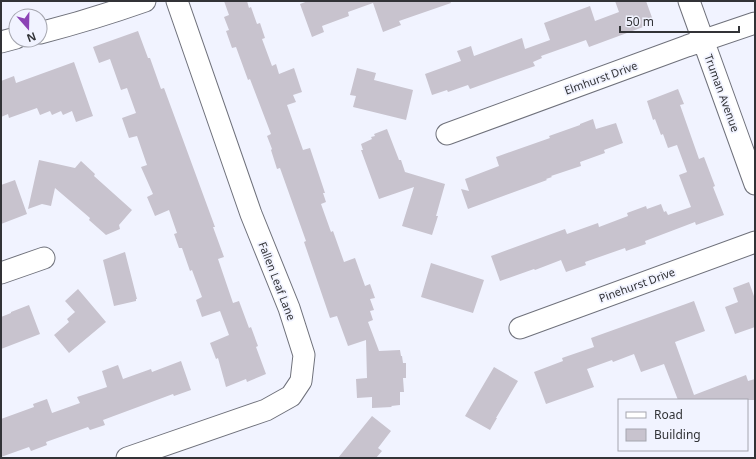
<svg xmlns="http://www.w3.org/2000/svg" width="756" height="459" viewBox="0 0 756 459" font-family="'Noto Sans',sans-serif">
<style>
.building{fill:#c8c3ce}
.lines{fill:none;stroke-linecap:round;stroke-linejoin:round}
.minor-casing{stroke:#6f717b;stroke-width:23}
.minor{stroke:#fff;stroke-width:21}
.labels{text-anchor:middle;stroke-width:3.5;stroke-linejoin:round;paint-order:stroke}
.street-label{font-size:11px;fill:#323337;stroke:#f1f3ff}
</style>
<rect width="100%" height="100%" fill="#f1f3ff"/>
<path class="building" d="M224 1H247L249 8 251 7 257 24 260 23 265 38 262 39 272 66 276 64 279 74 294 68 302 92 293 95 296 102 287 105 303 150 310 148 325 193H323L326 202 321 204 331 232 333 231 344 262 355 258 365 286 370 284 375 298 370 299 374 310 370 311 373 320 368 322 379 351 400 350 401 356H402L403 363H406V378H403L404 392H400V405L391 406 392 407 372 408V397L357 398 356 379 367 378 366 340 348 346 337 316 330 318 304 242 306 241 280 168 277 169 271 150 272 149 267 136 271 134 250 79 248 80 236 47 232 48 226 31 229 30 224 17 229 15Z
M308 1H450L451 3 399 21 401 25 383 32 373 3 348 12 349 16 322 26 324 32 312 37 300 4Z
M615 1H646L654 23 589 47 586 40 541 56 542 58 533 62 535 66 470 89 468 85 448 92 447 90 432 95 425 74 461 61 457 51 471 46 474 56 522 38 525 49 550 40 544 23 590 6 595 21 619 12Z
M138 31 148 58H150L161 89 164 88 215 227H213L224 257 218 259 233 303 239 301 249 328 251 327 258 346 256 347 266 374 247 382 246 379 226 387 218 358 216 359 210 343 229 335 220 311 202 317 196 300 202 297 192 270 190 271 182 248H179L174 234 177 233 169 210 155 216 147 197 153 194 141 167 147 165 137 136 129 138 122 118 136 113 127 88 121 90 110 59 99 63 93 47Z
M74 62 93 116 76 122 72 111 63 115 61 111 52 115 50 111 40 115 37 108 9 118 8 114 1 117V81L14 76 16 83Z
M357 68 376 73 374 80 413 90 406 120 353 107 356 96 350 95Z
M678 89 684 104 680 105 699 159 704 157 715 186 713 187 724 215 696 225 695 222 645 241 646 244 626 251 625 248 585 262 586 265 566 272 561 260 535 270 534 269 500 281 491 256 565 229 567 234 598 223 599 227 628 216 627 213 646 206 647 209 661 204 664 212 666 211 668 215 691 207 679 175 687 172 677 145 668 148 663 134 661 135 655 119 653 120 647 101Z
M593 119 596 129 616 123 623 143 604 150 605 153 580 162 581 166 551 176 552 177 546 179 547 180 468 209 461 189 469 191 465 179 499 166 496 157 550 138 549 136 580 125V124Z
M387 129 399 160H401L405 172 445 184 436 216H438L432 235 402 226 414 187 379 199 361 150H363L361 144 372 139 371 137 375 136 374 134Z
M39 160 75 168 81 161 95 174 94 176 132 210 119 225 120 229 106 235 89 220 90 218 55 188 51 206 42 204 28 209Z
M15 180 27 214 1 224V185Z
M125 252 137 299H136V301L114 306 103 260Z
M431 263 484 280 473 313 421 297Z
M749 282 755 299V327L735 334 725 307 738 302 733 288Z
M78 289 106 322 69 353 54 335 69 322 67 319 75 312 65 301Z
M694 301 705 331 675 342 694 395 746 375 748 381 755 379V400H678L664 364 641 372 634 354 613 362 612 360 587 369 594 387 546 404 534 372 563 361 562 358 594 347 591 338 683 305Z
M29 305 40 334 1 349V317L11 313V312Z
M181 361 191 390 174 396 173 394 103 420 105 425 90 430 88 427 46 442 47 445 31 451 29 447 1 457V419L34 407 33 404 47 399 52 413 80 403 77 397 107 387 102 371 118 365 123 379 151 369 152 372Z
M494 367 518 381 496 418H497L490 430 465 416Z
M372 416 391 431 378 448 382 451 376 458H338Z"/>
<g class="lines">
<defs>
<path id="minor" d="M689 1 755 184
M40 33C75 24 111 13 145 1
M1 42 16 38
M447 134 687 46 755 23
M1 273 44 258
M520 328 755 242
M127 458 266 410 291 396 301 381 304 355 289 308 251 214 177 1"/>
</defs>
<use href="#minor" class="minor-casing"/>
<use href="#minor" class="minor"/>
</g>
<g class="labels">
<g class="street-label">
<text transform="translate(601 78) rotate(-20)" y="4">Elmhurst Drive</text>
<text transform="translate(722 93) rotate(70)" y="4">Truman Avenue</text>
<text transform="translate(277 281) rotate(69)" y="4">Fallen Leaf Lane</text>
<text transform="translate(637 285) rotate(-20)" y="4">Pinehurst Drive</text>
</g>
</g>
<rect width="756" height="459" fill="none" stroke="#323337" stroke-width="4"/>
<rect x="618" y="399" width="130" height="52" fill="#f1f3ff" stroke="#a5a6af"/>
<rect x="626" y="412" width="20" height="6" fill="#ffffff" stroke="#a5a6af"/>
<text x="654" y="419" font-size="12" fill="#323337">Road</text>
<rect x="626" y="429" width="20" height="12" fill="#c8c3ce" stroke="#a5a6af"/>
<text x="654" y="439" font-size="12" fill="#323337">Building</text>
<g transform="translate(28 28) rotate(160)"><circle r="19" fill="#f1f3ff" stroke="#a5a6af"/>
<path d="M0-3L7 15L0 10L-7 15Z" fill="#8c43b6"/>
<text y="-6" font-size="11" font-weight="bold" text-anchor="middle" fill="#323337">N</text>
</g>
<path d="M620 26v6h119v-6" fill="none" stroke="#323337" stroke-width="2"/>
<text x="626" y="26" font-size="12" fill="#323337" stroke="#f1f3ff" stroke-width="3" paint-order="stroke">50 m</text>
</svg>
